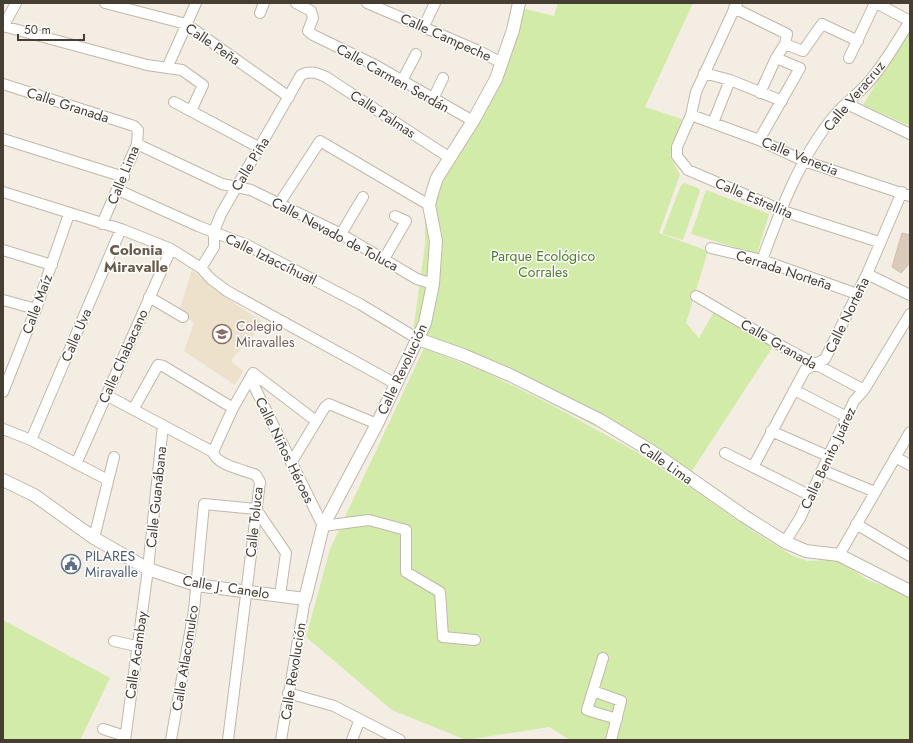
<svg xmlns="http://www.w3.org/2000/svg" width="913" height="743" viewBox="0 0 913 743" font-family="Jost,sans-serif">
<style>
.education{fill:#eee1cc}
.green{fill:#d3eba9}
.building{fill:#d9cabb;stroke:#d1bfab}
.lines{fill:none;stroke-linecap:round;stroke-linejoin:round}
.minor-casing{stroke:#c2b7a9;stroke-width:12}
.tertiary-casing{stroke:#c2b7a9;stroke-width:14}
.minor{stroke:#fff;stroke-width:10}
.tertiary{stroke:#fff;stroke-width:12}
.labels{text-anchor:middle;stroke-width:3;stroke-linejoin:round;paint-order:stroke}
.street-label{font-size:14px;fill:#463d33;stroke:#fff}
.park-label{font-size:14px;fill:#4c7b23;stroke:#fff}
.education-label{font-size:14px;fill:#785e54;stroke:#fff;text-anchor:start}
.service-label{font-size:14px;fill:#4e5e75;stroke:#fff;text-anchor:start}
.neighbourhood-label{font-size:15px;font-weight:bold;fill:#695a4a;stroke:#fff}
</style>
<rect width="100%" height="100%" fill="#f3ede4"/>
<path class="education" d="M192 270 221 294 261 321 247 348 243 346 231 361 243 371 235 385 184 351 194 323 179 311Z"/>
<path class="green" d="M558 3H693L645 107 682 119 670 155 680 175 659 233 708 251 686 323 699 338 715 310 774 345 684 483 753 531 793 556 808 561 829 560 839 561 868 580 910 596V740H570L549 727 466 740 392 710 306 637 330 549 424 348 485 372 546 402 635 451 676 478 635 447 468 360 412 339 425 245V203L497 65 513 6 554 16Z
M909 29 910 30V126L863 105Z
M684 183 698 188 700 191 683 240 664 234 663 232 681 185Z
M706 190 769 214 757 254 691 234Z
M3 620 110 678 80 740H3Z"/>
<path class="building" d="M902 233 910 235V263L901 273 892 267Z"/>
<g class="lines">
<defs>
<path id="minor" d="M105 3 186 24 289 97
M296 3 311 11 313 18 308 31 313 35 375 65 473 121
M367 3 479 51 502 63
M737 3 696 92 691 115 677 147V156L688 170 786 212 879 242
M876 3 910 21
M734 8 787 34 785 44 803 51 822 24 858 41
M260 13 264 3
M3 26 147 65 182 70 203 85 191 111
M424 26 435 3
M3 27 16 3
M849 58 875 3
M167 68 196 3
M704 73 730 80 782 101
M402 81 416 54
M3 84 134 126 138 130 137 144 102 224
M760 93 776 58 785 44
M433 99 443 78
M174 102 260 148
M847 104 910 134
M691 115 759 140 804 161 910 196
M713 123 730 80
M3 139 124 177
M759 140 800 68 776 58
M137 144 222 184 251 190 341 234 417 279 433 284
M118 190 198 226 247 245 360 304 418 339
M3 192 121 229 171 249 201 268 211 279 227 291 396 384
M279 204 320 141 429 205
M341 234 363 197
M711 248 762 260 857 294
M3 250 52 265
M384 259 406 221 395 216
M762 260C780 211 800 157 834 116 843 105 855 96 865 86 883 67 896 43 910 21
M201 268 214 247V231L221 214 301 75C310 70 317 73 326 77L450 158
M867 274 910 295
M696 296 785 348 864 390
M149 297 183 317
M3 300 36 309
M253 373 255 388 323 526 369 520 406 530V572L440 592 443 637 475 640
M253 373 316 421
M794 390 847 417
M3 392 36 309 69 214
M106 395 213 452C216 465 244 470 256 475L260 482 228 740
M134 408 158 365 163 366 233 408
M3 429 31 440 108 480
M771 431 828 456
M31 440 121 229
M213 452 233 408 253 373
M725 453 811 496
M895 457 910 465
M291 463 325 407 329 404 377 424
M76 464 171 249
M753 467 805 370 825 359 867 274 902 192
M822 470 875 492
M256 509 286 553 280 595
M856 524 910 556
M94 538 114 457
M785 542 800 518 854 401 864 390 910 314
M839 555 910 432
M114 641 136 646
M603 658 587 710 617 719
M593 691 621 701 611 740
M288 693 334 706 400 740
M103 729 125 736
M125 740 148 569 163 425
M171 740 194 610 204 504 256 509
M281 740 305 599
M352 740 360 719"/>
<path id="tertiary" d="M418 339 463 355 510 375 598 419 651 451 744 516 785 542 806 551 839 555 910 591
M3 480 34 495 94 538 148 569 196 585 305 599 323 526 377 424 425 323 433 284 436 241 429 205 433 190 437 178 473 121 496 79 513 30 519 3"/>
</defs>
<use href="#minor" class="minor-casing"/>
<use href="#tertiary" class="tertiary-casing"/>
<use href="#minor" class="minor"/>
<use href="#tertiary" class="tertiary"/>
</g>
<defs>
<symbol id="school-ring" viewBox="-11 -11 22 22"><circle r="9.5" fill="#fff" stroke="#8d6e63" stroke-width="1.5"/><path d="M0-5L7-2L0 1L-7-2ZM-4 1L0 2.5L4 1V4Q0 6-4 4Z" fill="#8d6e63"/></symbol>
<symbol id="civic-ring" viewBox="-11 -11 22 22"><circle r="9.5" fill="#fff" stroke="#5c6f8a" stroke-width="1.5"/><path d="M-.6-6.5H3V-4.5H.6V-3L4-1V1h2V6H-6V1h2V-1L-.6-3ZM-1.2 2.5V6h2.4V2.5Z" fill="#5c6f8a"/></symbol>
</defs>
<g fill-rule="evenodd">
<use href="#school-ring" x="211" y="323" width="22" height="22"/>
<use href="#civic-ring" x="60" y="553" width="22" height="22"/>
</g>
<g class="labels">
<g class="street-label">
<text transform="translate(446 37) rotate(24)" y="5">Calle Campeche</text>
<text transform="translate(213 44) rotate(34)" y="5">Calle Peña</text>
<text transform="translate(393 78) rotate(29)" y="5">Calle Carmen Serdán</text>
<text transform="translate(854 96) rotate(-50)" y="5">Calle Veracruz</text>
<text transform="translate(68 105) rotate(18)" y="5">Calle Granada</text>
<text transform="translate(383 114) rotate(33)" y="5">Calle Palmas</text>
<text transform="translate(800 156) rotate(22)" y="5">Calle Venecia</text>
<text transform="translate(250 164) rotate(-59)" y="5">Calle Piña</text>
<text transform="translate(123 175) rotate(-68)" y="5">Calle Lima</text>
<text transform="translate(754 198) rotate(23)" y="5">Calle Estrellita</text>
<text transform="translate(335 234) rotate(28)" y="5">Calle Nevado de Toluca</text>
<text transform="translate(271 259) rotate(26)" y="5">Calle Iztaccíhuatl</text>
<text transform="translate(784 270) rotate(18)" y="5">Cerrada Norteña</text>
<text transform="translate(37 304) rotate(-70)" y="5">Calle Maíz</text>
<text transform="translate(847 315) rotate(-64)" y="5">Calle Norteña</text>
<text transform="translate(76 335) rotate(-67)" y="5">Calle Uva</text>
<text transform="translate(779 344) rotate(30)" y="5">Calle Granada</text>
<text transform="translate(123 356) rotate(-66)" y="5">Calle Chabacano</text>
<text transform="translate(402 369) rotate(-65)" y="5">Calle Revolución</text>
<text transform="translate(285 450) rotate(64)" y="5">Calle Niños Héroes</text>
<text transform="translate(828 458) rotate(-65)" y="5">Calle Benito Juárez</text>
<text transform="translate(666 463) rotate(35)" y="5">Calle Lima</text>
<text transform="translate(156 497) rotate(-84)" y="5">Calle Guanábana</text>
<text transform="translate(254 522) rotate(-84)" y="5">Calle Toluca</text>
<text transform="translate(226 587) rotate(9)" y="5">Calle J. Canelo</text>
<text transform="translate(136 655) rotate(-82)" y="5">Calle Acambay</text>
<text transform="translate(185 658) rotate(-81)" y="5">Calle Atlacomulco</text>
<text transform="translate(293 671) rotate(-81)" y="5">Calle Revolución</text>
</g>
<g class="park-label">
<text x="543" y="261">Parque Ecológico<tspan x="543" dy="16">Corrales</tspan></text>
</g>
<g class="education-label">
<text x="236" y="331">Colegio<tspan x="236" dy="16">Miravalles</tspan></text>
</g>
<g class="service-label">
<text x="85" y="561">PILARES<tspan x="85" dy="16">Miravalle</tspan></text>
</g>
<g class="neighbourhood-label">
<text x="136" y="255">Colonia<tspan x="136" dy="17">Miravalle</tspan></text>
</g>
</g>
<rect width="913" height="743" fill="none" stroke="#463d33" stroke-width="8"/>
<path d="M18 34v6h66v-6" fill="none" stroke="#463d33" stroke-width="2"/>
<text x="24" y="34" font-size="12" fill="#463d33" stroke="#ffffff" stroke-width="3" paint-order="stroke">50 m</text>
</svg>
